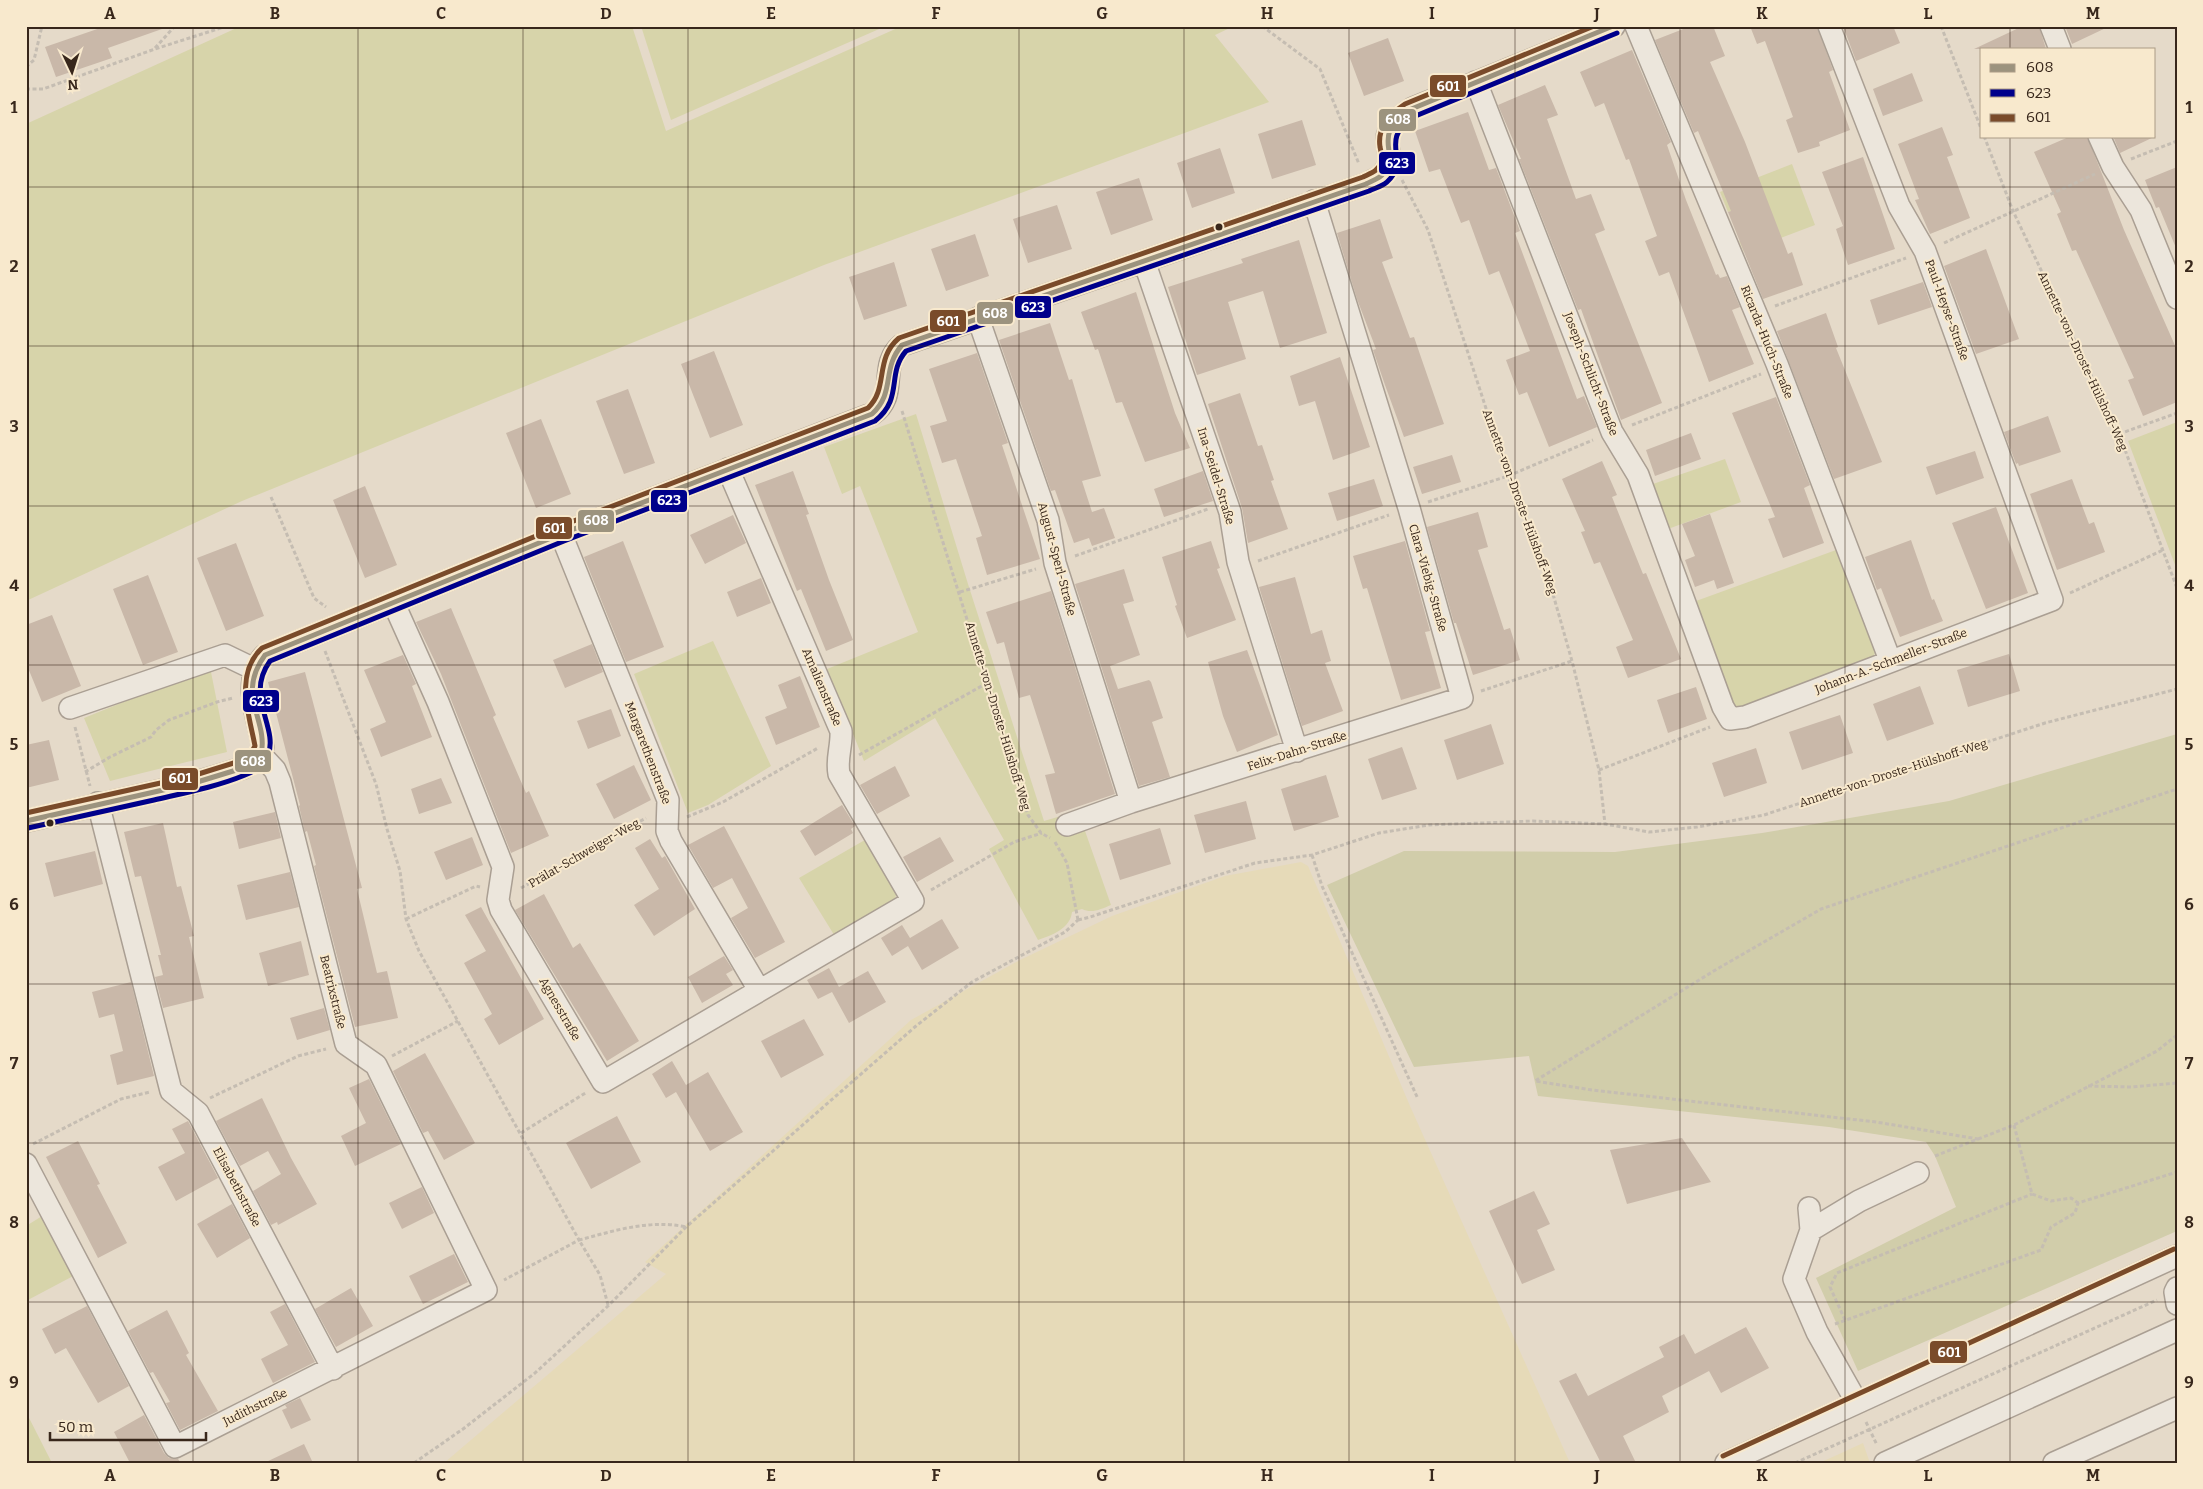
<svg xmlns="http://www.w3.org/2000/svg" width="2203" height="1489" viewBox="0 0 2203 1489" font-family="Bitter,serif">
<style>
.farmland{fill:#e6dab8}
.green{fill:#d7d4aa}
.cemetery{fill:#d1cdaa}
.building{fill:#c9b8a9}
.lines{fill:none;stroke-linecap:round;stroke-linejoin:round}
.minor-casing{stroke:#aa9f93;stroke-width:24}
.path{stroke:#c5bdb2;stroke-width:3;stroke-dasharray:4 2.5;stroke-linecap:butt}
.minor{stroke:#ece6dc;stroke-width:21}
.bus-1-casing{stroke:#f8e9cd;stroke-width:9}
.bus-2-casing{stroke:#f8e9cd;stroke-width:9}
.bus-3-casing{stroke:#f8e9cd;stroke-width:9}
.bus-1{stroke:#9c937e;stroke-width:5}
.bus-2{stroke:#00008b;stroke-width:5}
.bus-3{stroke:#7a4b2a;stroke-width:5}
.grid{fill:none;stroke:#38271b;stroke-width:1;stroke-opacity:0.55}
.bus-dot{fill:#38271b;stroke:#f8e9cd;stroke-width:2}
.labels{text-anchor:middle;stroke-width:4;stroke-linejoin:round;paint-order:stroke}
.street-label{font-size:12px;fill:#38271b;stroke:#f8e9cd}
.line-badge{stroke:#f8e9cd;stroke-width:2}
.badge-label{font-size:14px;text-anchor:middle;font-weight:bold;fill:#fff}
.neatline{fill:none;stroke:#38271b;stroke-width:2}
.grid-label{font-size:16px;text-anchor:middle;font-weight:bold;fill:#38271b}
</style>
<rect width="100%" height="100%" fill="#e5dac9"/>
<path class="farmland" d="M1301 862 1308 866 1410 1106 1570 1463H444L666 1274 645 1262 911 1020 1020 960 1112 916 1225 876Z
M1863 1443 1870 1463H1819L1837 1455Z"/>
<path class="green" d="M241 26H632L666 131 902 26H1234L1215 35 1269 102 824 265 242 501 26 601V124Z
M641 26H886L671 120Z
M1792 164 1815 225 1744 252 1739 241 1777 227 1765 198 1728 212 1720 192Z
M916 414 968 584 1044 821 1078 811 1111 905C1101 909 1092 914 1082 909L1072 912C1070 929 1052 935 1038 940L989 849 1004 840 935 718 864 761 827 669 918 632 860 486 842 494 824 447Z
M2177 422V570L2128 441Z
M1725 459 1741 502 1668 529 1653 484Z
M1836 550 1876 648 1874 656 1744 706 1737 707 1732 703 1696 601Z
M713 641 771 766 708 805 688 813 634 674Z
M210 667 227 752 110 781 84 718Z
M870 837 897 891 894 903 836 938 799 878Z
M47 1213 77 1274 26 1301V1226Z
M26 1412 52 1463H26Z"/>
<path class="cemetery" d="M2177 734V1231L1858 1371 1816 1278 1956 1207 1935 1156 1926 1142 1829 1127 1538 1096 1529 1056 1414 1067 1327 885 1404 851 1615 852 1762 833 1949 801Z"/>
<path class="building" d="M106 26H162V29L108 48 112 58 56 77 45 47Z
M1691 26H1713L1725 56 1710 62 1745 142 1788 254 1792 252 1803 285 1763 299 1728 212 1731 211 1698 131 1694 133 1655 40Z
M1750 26H1817L1833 70 1829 72 1850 130 1819 142 1820 146 1798 153 1786 120 1793 117 1765 41 1757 44Z
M1843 26H1893L1900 43 1856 61Z
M2023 26H2039L2046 49H1974Z
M2065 26H2110L2072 44Z
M1388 38 1404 81 1364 96 1348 53Z
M1632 50 1671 142 1667 145 1686 200 1716 275 1718 274 1720 278 1727 276 1740 307 1732 310 1754 364 1709 382 1669 272 1659 276 1645 241 1657 236 1629 159 1626 160 1604 103 1595 107 1580 72Z
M1912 73 1923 101 1883 116 1873 89Z
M1545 85 1558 115 1547 119 1576 199 1591 194 1605 230 1595 234 1662 403 1621 420 1581 309 1578 310 1519 159H1521L1498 105Z
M1468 112 1489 170 1496 168 1520 231 1515 233 1577 399 1584 396 1597 427 1549 447 1527 392 1519 395 1506 360 1530 351 1499 271 1489 275 1469 220 1461 223 1440 169 1429 172 1415 131Z
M1302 120 1316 165 1272 179 1258 134Z
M1942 127 1953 155 1947 157 1970 218 1930 234 1915 200 1919 199 1898 144Z
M2071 136H2087L2124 230 2177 350V402L2143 416 2128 380 2134 378 2076 250 2072 251 2057 214 2061 212 2034 152Z
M2113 136H2156L2120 153Z
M1220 148 1235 193 1192 208 1177 163Z
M1863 157 1895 249 1848 265 1836 229 1843 226 1822 172Z
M2177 167V248H2176L2159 207 2156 208 2145 180Z
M1139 178 1153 220 1111 235 1096 192Z
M1057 205 1072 249 1028 263 1013 219Z
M1380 219 1393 258 1382 262 1410 338 1414 337 1444 424 1404 437 1385 385 1373 350 1376 349 1357 299 1337 233Z
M975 234 989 276 946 291 931 249Z
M1299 240 1327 333 1280 348 1263 291 1228 302 1246 359 1197 375 1168 287 1243 263 1241 259Z
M1986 249 2019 339 1976 354 1944 266Z
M894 262 907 306 864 320 849 277Z
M1923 282 1932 307 1878 325 1870 300Z
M1136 292 1175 413 1190 448 1145 462 1122 402 1116 403 1098 349 1095 350 1081 312Z
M1826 313 1838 347 1836 348 1882 462 1834 479 1777 331Z
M1050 323 1069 380 1072 379 1101 476 1082 481 1092 512 1104 508 1115 538 1092 546 1089 538 1074 543 1055 490 1051 491 999 340Z
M714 351 743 425 710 438 681 364Z
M977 353 1008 443 1002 445 1040 559 987 575 976 538 982 536 956 459 942 463 930 426 947 421 929 369Z
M1340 357 1370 447 1333 460 1315 401 1299 406 1290 376Z
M628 389 655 463 624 474 596 401Z
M1240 393 1258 446 1262 445 1274 480 1271 481 1288 529 1248 543 1242 508 1208 404Z
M1776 397 1810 485 1804 488 1824 543 1783 558 1768 519 1775 517 1732 413Z
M2048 416 2061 452 2019 466 2018 463 2016 464 2004 432Z
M541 419 571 494 536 508 506 433Z
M1691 433 1701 459 1655 476 1646 450Z
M1975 451 1984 478 1936 495 1926 467Z
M1452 455 1461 482 1422 494 1413 467Z
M1602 461 1617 495 1612 497 1643 574 1646 573 1681 659 1628 678 1616 647 1633 640 1600 562 1594 564 1581 532 1585 531 1562 479Z
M793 471 809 514 806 515 829 580 853 640 826 651 801 589 797 591 755 485Z
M1203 471 1213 501 1164 517 1154 489Z
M1374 479 1383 506 1337 521 1328 493Z
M2072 479 2089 524 2094 522 2105 552 2057 570 2030 494Z
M365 486 397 565 365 578 333 500Z
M1996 507 2028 593 1986 609 1952 523Z
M1478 512 1488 547 1478 550 1504 630 1510 628 1520 660 1473 675 1456 623H1454L1427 527Z
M1710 514 1734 583 1717 589 1714 580 1695 587 1685 560 1695 556 1682 524Z
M733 515 746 543 705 564 690 535Z
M1911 540 1932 600 1934 599 1943 621 1900 637 1881 588 1877 590 1865 557Z
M623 541 664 647 626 662 584 557Z
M1211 541 1220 568 1217 569 1236 620 1187 638 1175 606 1177 605 1162 557Z
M1405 541 1430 631 1425 632 1441 688 1401 700 1367 588 1363 589 1353 556Z
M236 543 264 616 226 631 197 558Z
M1124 569 1134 601 1123 604 1140 655 1110 666 1118 689 1149 680 1151 682 1163 718 1152 722 1170 777 1139 786 1075 584Z
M148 575 178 652 143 665 113 589Z
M1295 577 1311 634 1322 630 1331 661 1325 663 1343 711 1302 726 1259 587Z
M761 578 771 603 737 617 727 592Z
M1051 591 1115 794 1056 814 1045 775 1055 773 1030 695 1019 698 1004 642 997 644 986 612Z
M451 608 496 715 493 717 526 793 529 791 549 836 511 853 441 674 416 622Z
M52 615 81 686 42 702 26 663V625Z
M592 644 603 672 565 688 553 660Z
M1247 650 1278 735 1237 752 1223 716 1208 662Z
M2009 654 2020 691 1968 707 1957 670Z
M403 655 416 684 412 686 432 737 381 757 370 729 386 722 364 670Z
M305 672 362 888 357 889 377 973 387 971 398 1018 355 1027 314 866 316 865 307 831 305 832 299 806 300 805 268 682Z
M800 676 820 727 776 745 765 717 787 708 778 685Z
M1920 686 1934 724 1887 741 1873 704Z
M1696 687 1707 719 1668 733 1657 700Z
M611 709 621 736 588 749 577 721Z
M1840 715 1853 753 1802 770 1789 732Z
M1491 724 1504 764 1457 780 1444 740Z
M49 740 59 780 26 788V745Z
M1402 747 1417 789 1382 800 1368 759Z
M1756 748 1767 783 1724 797 1712 763Z
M634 765 651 800 614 819 596 784Z
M895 766 910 796 877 814 860 785Z
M1326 775 1339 817 1294 831 1281 789Z
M441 778 452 803 419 814 411 789Z
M1246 801 1256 839 1205 853 1194 815Z
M842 805 855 826 851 829 853 833 815 856 800 831Z
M275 812 281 838 239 849 233 822Z
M163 823 177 887 181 886 194 936 189 937 204 998 163 1008 155 977 163 975 158 955H161L141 876 135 877 124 832Z
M724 826 785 942 755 958 731 918 748 908 732 878 713 888 688 845Z
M1160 828 1171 864 1120 880 1109 844Z
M472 837 483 865 446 880 434 852Z
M940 837 954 861 917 882 903 857Z
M650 839 662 858 665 856 695 909 654 936 634 905 659 889 635 848Z
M95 851 103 884 54 897 45 863Z
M290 872 299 907 246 920 237 885Z
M544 894 573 948 580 943 639 1041 607 1061 515 910Z
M481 907 544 1019 499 1045 484 1019 492 1014 464 963 486 951 465 915Z
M942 919 959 948 922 970 908 946 892 956 881 938 902 925 910 938Z
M301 941 309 975 268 986 259 953Z
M724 956 733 970 726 974 733 985 702 1003 688 977Z
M829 968 839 987 868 971 886 1002 849 1023 832 992 818 999 807 980Z
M131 982 154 1076 117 1085 110 1055 123 1051 114 1014 99 1018 92 992Z
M324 1008 330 1030 297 1040 290 1018Z
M804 1019 824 1055 781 1078 761 1041Z
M425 1053 475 1143 444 1160 428 1131 423 1133 393 1071Z
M672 1061 686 1085 708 1072 743 1132 710 1151 676 1092 666 1098 652 1074Z
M369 1079 401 1144 355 1166 341 1136 366 1123 349 1088Z
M262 1098 291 1158 317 1204 278 1225 277 1222 271 1225 253 1191 281 1174 268 1151 240 1166 216 1121Z
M617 1116 641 1162 591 1189 566 1143Z
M188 1121 218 1178 176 1201 158 1167 185 1153 172 1129Z
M1682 1138 1711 1182 1627 1204 1610 1150Z
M78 1141 100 1184 97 1185 127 1243 98 1258 46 1157Z
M422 1187 434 1213 402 1229 389 1203Z
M1534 1191 1550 1224 1537 1230 1555 1270 1522 1284 1489 1211Z
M232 1204 250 1238 217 1258 197 1224Z
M454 1254 468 1282 423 1304 409 1276Z
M351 1288 373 1326 336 1347 315 1309Z
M285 1304 315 1362 273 1383 261 1359 288 1345 270 1312Z
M87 1306 129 1386 98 1403 66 1348 55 1354 42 1329Z
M167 1310 189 1353 186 1355 218 1411 180 1430 166 1403 170 1402 153 1372 150 1373 128 1331Z
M1746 1327 1769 1368 1721 1393 1709 1371 1662 1396 1669 1412 1623 1436 1636 1463H1601L1559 1381 1576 1373 1588 1396 1664 1357 1659 1347 1684 1334 1695 1354Z
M300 1398 311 1420 291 1429 282 1410 287 1408 285 1405Z
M144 1415 164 1453 169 1458 178 1459 181 1463H130L114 1432Z
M304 1444 313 1463H264Z"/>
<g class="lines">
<defs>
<path id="minor" d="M1636 26 1777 364 1890 660
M2051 26 2060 49
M1476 82 1612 432 1638 475 1723 707 1730 719 1745 717 2052 600 1925 251 1899 206 1829 26
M2099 136 2113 167 2141 210 2177 298
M1144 261 1230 512 1238 562 1297 751
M978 318 1048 520 1055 563 1131 802
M561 534 668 800 667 831 671 841 759 990
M394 604 438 702 503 867 498 900 501 910 603 1082 913 901 839 774C836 759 842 746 841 731L728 469
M70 708 225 655 254 669
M98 803 171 1091 198 1113 333 1369
M26 821 194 783 243 768 255 761 261 755 263 746C258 717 241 680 265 655L561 534 872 414C900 395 877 366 902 345L1366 184 1382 176 1390 163C1390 155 1387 146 1387 139 1388 125 1403 114 1413 108L1614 26
M1067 825 1131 802 1462 698 1409 508 1314 201
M26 1164 175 1447 486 1290 376 1065 346 1044 280 782 275 770 261 755
M1809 1208 1811 1230 1794 1279 1817 1332 1856 1401
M1811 1230 1859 1201 1918 1173
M2177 1288 2175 1292 2177 1304
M1726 1463 2177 1256
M1885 1463 2177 1330
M2054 1463 2177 1408"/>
</defs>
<use href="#minor" class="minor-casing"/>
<path class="path" d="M1262 26 1320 69 1359 164
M1941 26 1982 131
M155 48 175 26
M26 67 34 60 42 26
M26 89H43L155 49 227 26
M1984 136 2013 211 2119 434 2177 588
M2131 159 2177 141
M1402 180 1428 230 1508 476 1545 566 1572 661 1599 770 1605 824
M1944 243 2095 174
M1775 306 1906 258
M902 411 1028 815 1041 833 1050 838
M1632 425 1761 374
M2119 434 2177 413
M271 497 314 598 326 607
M1428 502 1508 476 1593 440
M1075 556 1208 509
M1258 561 1389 515
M960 592 1036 569
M2070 593 2163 550
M325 651 376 784 387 829 400 871 406 919 419 951 579 1240 504 1280
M1481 691 1572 661
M75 727 90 786
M859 755 987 683
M1599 770 1710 727
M85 772 110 757 151 737 156 730 169 720 217 702 233 698
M687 817 723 802 818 748
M1055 842 1067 863 1078 920
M1312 855 1322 886 1418 1099
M521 888 646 818
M931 890 1014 842 1042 833
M406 919 476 886 480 887
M1078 920 1090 917 1255 863 1312 855 1379 833 1429 825 1533 821 1605 824 1649 832 1697 827 1764 815 2045 723 2177 689
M392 1056 458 1021
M2088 1086 2131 1087 2177 1083
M210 1098 298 1056 326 1049
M2014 1125 2032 1194 2051 1201 2071 1198 2078 1203
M521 1133 587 1092
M1978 1139 2014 1125 2157 1051 2177 1035
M33 1144 121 1099 150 1092
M1935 1156 1978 1139 1876 1122 1592 1090 1535 1081 1717 969 1821 909 2177 789
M608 1305 600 1275 579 1240C614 1231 649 1219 686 1227
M1845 1320 1830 1287 1837 1273 2032 1194
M1835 1324 2041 1250 2051 1227 2075 1213 2078 1203 2177 1172
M1866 1422 1877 1445
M414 1463 463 1429 535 1373 608 1306 686 1227 916 1026 972 982 1065 932 1078 920
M1795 1463 2157 1300"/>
<use href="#minor" class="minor"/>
<defs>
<path id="bus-1" d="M26 821 194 783 243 768 261 755C269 719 235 696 265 655L561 534 872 414C896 392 881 369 902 345L1366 184C1371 181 1379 179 1383 174 1402 152 1369 138 1409 110L1613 26"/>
<path id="bus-2" d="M28 828C70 819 112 809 154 800 184 793 216 787 245 775 253 772 266 765 268 756 279 726 244 697 270 661L564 541 875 421C904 398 886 374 906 351L1369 191C1375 188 1383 186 1387 182 1412 159 1377 142 1413 117L1617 33"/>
<path id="bus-3" d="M26 813 192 776 240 761 250 755 255 746C249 714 234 674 262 648L558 527 868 408C889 388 874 359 899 338L1363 177C1371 173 1378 171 1381 163 1383 158 1381 152 1380 147 1377 127 1390 114 1405 104L1594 26
M1723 1456 2174 1249"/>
</defs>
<use href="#bus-1" class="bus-1-casing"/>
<use href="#bus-2" class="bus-2-casing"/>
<use href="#bus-3" class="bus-3-casing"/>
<use href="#bus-1" class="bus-1"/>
<use href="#bus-2" class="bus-2"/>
<use href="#bus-3" class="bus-3"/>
</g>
<path class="grid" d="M193 26V1463M358 26V1463M523 26V1463M688 26V1463M854 26V1463M1019 26V1463M1184 26V1463M1349 26V1463M1515 26V1463M1680 26V1463M1845 26V1463M2010 26V49M2010 136V1463M26 187H2177M26 346H2177M26 506H2177M26 665H2177M26 824H2177M26 984H2177M26 1143H2177M26 1302H2177"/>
<g class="bus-dot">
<circle cx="1219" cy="227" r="4.5"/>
<circle cx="50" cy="823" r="4.5"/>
</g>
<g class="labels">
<g class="street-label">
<text transform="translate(1947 310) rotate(70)" y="4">Paul-Heyse-Straße</text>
<text transform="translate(1767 342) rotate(68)" y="4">Ricarda-Huch-Straße</text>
<text transform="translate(2083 361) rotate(65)" y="4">Annette-von-Droste-Hülshoff-Weg</text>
<text transform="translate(1591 374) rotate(69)" y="4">Joseph-Schlicht-Straße</text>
<text transform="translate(1216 476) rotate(73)" y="4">Ina-Seidel-Straße</text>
<text transform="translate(1520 502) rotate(70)" y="4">Annette-von-Droste-Hülshoff-Weg</text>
<text transform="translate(1057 559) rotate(75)" y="4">August-Sperl-Straße</text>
<text transform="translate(1428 578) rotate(74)" y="4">Clara-Viebig-Straße</text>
<text transform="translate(1891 661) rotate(-21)" y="4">Johann-A.-Schmeller-Straße</text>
<text transform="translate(822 687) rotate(67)" y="4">Amalienstraße</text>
<text transform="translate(998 716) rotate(73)" y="4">Annette-von-Droste-Hülshoff-Weg</text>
<text transform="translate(1297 751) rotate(-18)" y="4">Felix-Dahn-Straße</text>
<text transform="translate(648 753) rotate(69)" y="4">Margarethenstraße</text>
<text transform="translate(1893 773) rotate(-18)" y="4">Annette-von-Droste-Hülshoff-Weg</text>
<text transform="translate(584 853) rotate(-30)" y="4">Prälat-Schweiger-Weg</text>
<text transform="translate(333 992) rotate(76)" y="4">Beatrixstraße</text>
<text transform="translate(560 1009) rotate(60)" y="4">Agnesstraße</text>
<text transform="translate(237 1187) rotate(62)" y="4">Elisabethstraße</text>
<text transform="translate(255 1407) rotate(-26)" y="4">Judithstraße</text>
</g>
</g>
<g class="line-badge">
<rect x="1429" y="74" width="38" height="24" rx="5" fill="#7a4b2a"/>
<rect x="1378" y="108" width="39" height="24" rx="5" fill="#9c937e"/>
<rect x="1378" y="151" width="38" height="24" rx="5" fill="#00008b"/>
<rect x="1014" y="295" width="38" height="24" rx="5" fill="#00008b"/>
<rect x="976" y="301" width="38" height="24" rx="5" fill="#9c937e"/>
<rect x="929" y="309" width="38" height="24" rx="5" fill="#7a4b2a"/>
<rect x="650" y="489" width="38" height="24" rx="5" fill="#00008b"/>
<rect x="577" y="509" width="38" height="24" rx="5" fill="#9c937e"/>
<rect x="535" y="516" width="38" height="24" rx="5" fill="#7a4b2a"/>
<rect x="242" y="689" width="38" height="24" rx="5" fill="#00008b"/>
<rect x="234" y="749" width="38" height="24" rx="5" fill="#9c937e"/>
<rect x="161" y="767" width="38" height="24" rx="5" fill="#7a4b2a"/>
<rect x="1929" y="1340" width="39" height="24" rx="5" fill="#7a4b2a"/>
</g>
<g class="badge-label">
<text x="1448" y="91">601</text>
<text x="1398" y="124">608</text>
<text x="1397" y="168">623</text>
<text x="1033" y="312">623</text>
<text x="995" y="318">608</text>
<text x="948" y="326">601</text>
<text x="669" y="505">623</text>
<text x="596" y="525">608</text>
<text x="554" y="533">601</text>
<text x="261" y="706">623</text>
<text x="253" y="766">608</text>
<text x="180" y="783">601</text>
<text x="1949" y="1357">601</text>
</g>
<rect width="2203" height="1489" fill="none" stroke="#f8e9cd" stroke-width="55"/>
<rect x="1980" y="48" width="175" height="90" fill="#f8e9cd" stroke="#ab9b86"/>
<rect x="1990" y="64" width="25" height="8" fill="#9c937e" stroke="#ab9b86"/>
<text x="2026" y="72" font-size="15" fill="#38271b">608</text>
<rect x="1990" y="89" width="25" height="8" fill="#00008b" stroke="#ab9b86"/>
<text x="2026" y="98" font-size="15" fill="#38271b">623</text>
<rect x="1990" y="114" width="25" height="8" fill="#7a4b2a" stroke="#ab9b86"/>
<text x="2026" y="122" font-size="15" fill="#38271b">601</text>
<g transform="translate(72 72) rotate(176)" stroke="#f8e9cd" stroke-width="4" paint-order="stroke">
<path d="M0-4L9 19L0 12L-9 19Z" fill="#38271b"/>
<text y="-8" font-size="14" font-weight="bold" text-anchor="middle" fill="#38271b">N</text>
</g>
<path d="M50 1432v8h156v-8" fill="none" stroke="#38271b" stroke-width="2.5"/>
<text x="58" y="1432" font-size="15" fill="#38271b" stroke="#f8e9cd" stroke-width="4" paint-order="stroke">50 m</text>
<rect x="28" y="28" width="2148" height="1434" class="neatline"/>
<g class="grid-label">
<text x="110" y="19">A</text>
<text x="275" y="19">B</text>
<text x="441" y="19">C</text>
<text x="606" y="19">D</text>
<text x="771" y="19">E</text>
<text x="936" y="19">F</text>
<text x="1102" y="19">G</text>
<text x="1267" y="19">H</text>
<text x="1432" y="19">I</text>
<text x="1597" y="19">J</text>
<text x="1762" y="19">K</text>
<text x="1928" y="19">L</text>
<text x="2093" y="19">M</text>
<text x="14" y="113">1</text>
<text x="2189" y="113">1</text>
<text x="14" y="272">2</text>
<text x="2189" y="272">2</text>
<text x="14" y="432">3</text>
<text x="2189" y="432">3</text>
<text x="14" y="591">4</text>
<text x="2189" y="591">4</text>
<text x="14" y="750">5</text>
<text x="2189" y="750">5</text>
<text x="14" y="910">6</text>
<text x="2189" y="910">6</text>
<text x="14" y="1069">7</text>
<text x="2189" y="1069">7</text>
<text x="14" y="1228">8</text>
<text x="2189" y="1228">8</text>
<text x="14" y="1388">9</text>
<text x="2189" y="1388">9</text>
<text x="110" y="1481">A</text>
<text x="275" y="1481">B</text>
<text x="441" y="1481">C</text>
<text x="606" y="1481">D</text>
<text x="771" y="1481">E</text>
<text x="936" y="1481">F</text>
<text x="1102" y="1481">G</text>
<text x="1267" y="1481">H</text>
<text x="1432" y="1481">I</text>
<text x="1597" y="1481">J</text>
<text x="1762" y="1481">K</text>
<text x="1928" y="1481">L</text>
<text x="2093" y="1481">M</text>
</g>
</svg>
